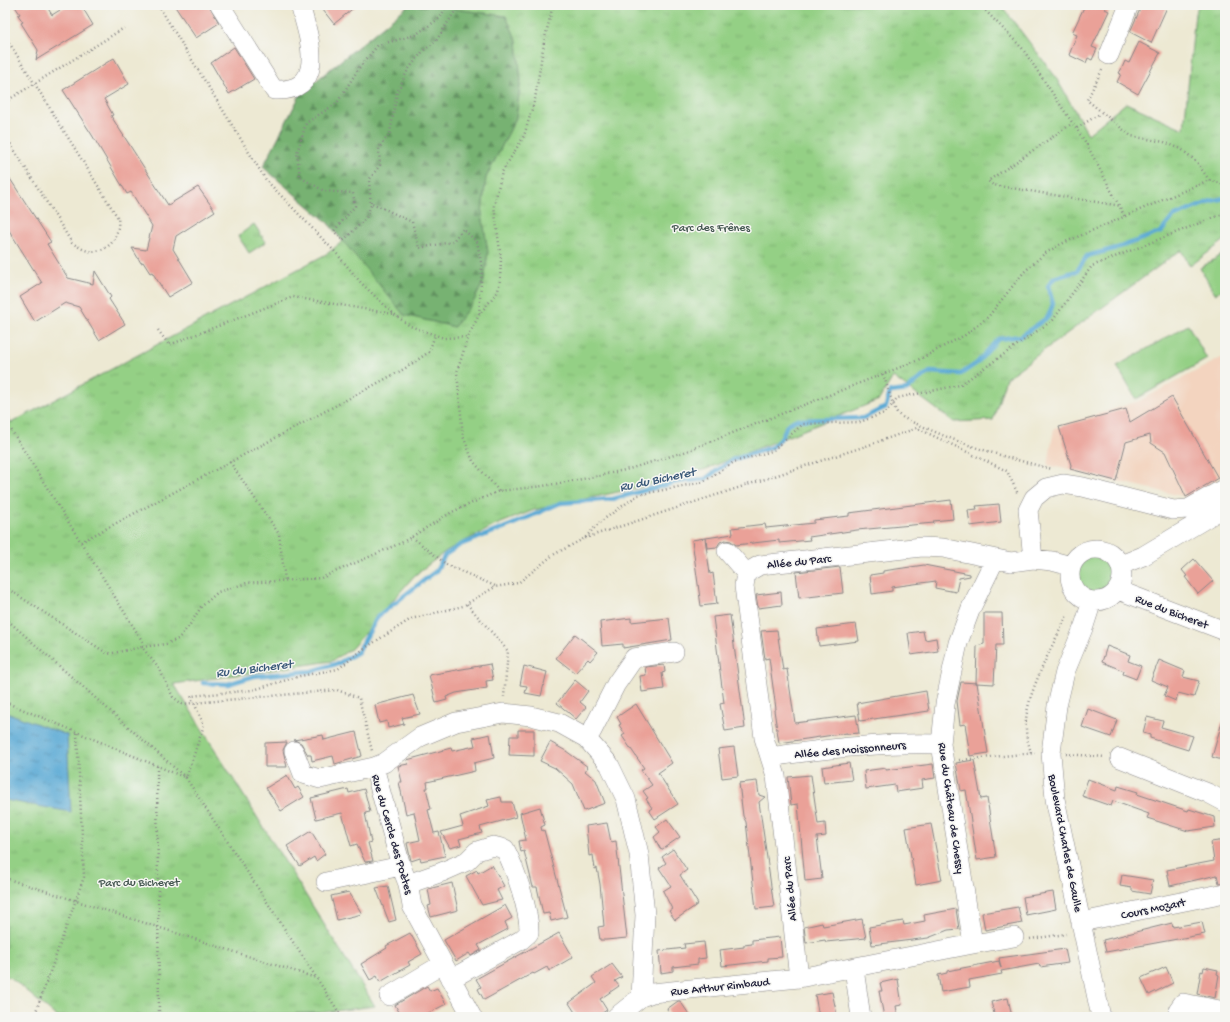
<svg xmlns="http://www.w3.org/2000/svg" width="1230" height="1022" viewBox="0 0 1230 1022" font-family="'Gochi Hand',sans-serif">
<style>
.built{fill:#f3d4bf}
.grass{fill:#94d085;stroke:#5b7960}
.forest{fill:url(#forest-firs);stroke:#4c6a56}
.park{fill:url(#park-tufts);stroke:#5b7960}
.garden{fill:url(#garden-dots);stroke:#5b7960}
.water{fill:url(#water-ripples);stroke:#3f6688}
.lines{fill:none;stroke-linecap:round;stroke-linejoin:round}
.stream{stroke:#5caad5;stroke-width:4.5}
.building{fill:#eaa198}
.minor-casing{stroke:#888687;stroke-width:20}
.path{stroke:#888687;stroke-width:2.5;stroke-dasharray:1 3;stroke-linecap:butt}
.minor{stroke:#fff;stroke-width:19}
.labels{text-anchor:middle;stroke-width:3;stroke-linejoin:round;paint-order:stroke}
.park-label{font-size:12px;fill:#445651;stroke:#f6f6f2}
.street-label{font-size:12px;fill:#22223b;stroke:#f6f6f2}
.water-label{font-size:13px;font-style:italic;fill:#395879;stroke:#f6f6f2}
</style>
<defs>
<pattern id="forest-firs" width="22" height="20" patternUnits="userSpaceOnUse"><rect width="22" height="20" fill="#77b272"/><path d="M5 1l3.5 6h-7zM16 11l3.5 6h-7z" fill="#61905f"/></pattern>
<pattern id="park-tufts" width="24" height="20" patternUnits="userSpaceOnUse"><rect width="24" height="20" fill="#94d085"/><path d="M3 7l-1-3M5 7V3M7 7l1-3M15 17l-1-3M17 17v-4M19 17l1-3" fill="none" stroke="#7fb274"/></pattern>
<pattern id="garden-dots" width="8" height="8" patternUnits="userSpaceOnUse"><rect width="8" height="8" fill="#94d085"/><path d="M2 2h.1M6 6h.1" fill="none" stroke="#7fb274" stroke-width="1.8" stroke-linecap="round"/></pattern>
<pattern id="water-ripples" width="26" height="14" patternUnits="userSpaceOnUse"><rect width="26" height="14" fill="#5caad5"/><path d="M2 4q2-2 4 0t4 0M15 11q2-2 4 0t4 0" fill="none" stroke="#4c8aae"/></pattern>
</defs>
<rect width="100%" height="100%" fill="#f6f6f2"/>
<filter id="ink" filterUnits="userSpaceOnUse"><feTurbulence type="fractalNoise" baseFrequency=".025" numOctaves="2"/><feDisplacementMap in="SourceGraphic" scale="8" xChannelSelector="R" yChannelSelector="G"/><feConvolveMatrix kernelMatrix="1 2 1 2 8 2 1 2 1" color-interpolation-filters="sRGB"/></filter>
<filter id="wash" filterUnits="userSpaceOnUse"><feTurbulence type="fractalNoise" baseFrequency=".012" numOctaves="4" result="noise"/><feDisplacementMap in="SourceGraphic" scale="16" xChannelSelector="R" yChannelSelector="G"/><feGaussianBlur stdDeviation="0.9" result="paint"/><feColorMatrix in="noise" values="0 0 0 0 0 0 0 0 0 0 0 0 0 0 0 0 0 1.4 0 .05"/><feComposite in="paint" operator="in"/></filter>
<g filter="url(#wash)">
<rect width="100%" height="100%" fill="#ede9d3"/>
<path class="built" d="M1225 356V474L1186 497 1048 465 1054 428 1139 401Z"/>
<path class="grass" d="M1225 253V288L1215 294 1200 268Z
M1188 325 1207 359 1136 399 1117 366Z
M1077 574a20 20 0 1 1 40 0a20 20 0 1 1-40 0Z"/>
<path class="forest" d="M409 5H446L456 9 506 16 517 41 521 80 516 118 486 178 482 213 488 252 484 281 474 301 454 327 404 315 327 222 263 167 301 93Z"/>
<path class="park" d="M446 5H1001L1055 76 1088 134 1126 103 1184 129 1195 13 1199 5H1225V240L1190 266 1181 250 1006 378 993 420 954 422 893 377 879 400 706 469 632 489 534 510 496 525 446 551 414 576 351 649 332 661 174 684 375 1006 319 1013 57 1017 11 978 5 976V414L11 423 328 253 343 241 404 315 454 327 474 301 484 281 488 252 482 213 486 178 516 118 521 80 517 41 506 16 456 9Z
M254 224 266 242 249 253 238 236Z"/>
<path class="garden" d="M319 1013 321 1017H173V1016Z"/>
<path class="water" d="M5 712 67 735 71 812 5 800Z"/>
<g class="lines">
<path class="stream" d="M203 683 228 684 254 676 313 671 339 663 358 652 378 616 436 571 445 555 460 545 511 525 560 503 613 499 676 482 705 479 732 460 772 447 782 437 787 425 795 420 863 418 886 407 890 392 907 390 918 380 930 372 961 374 977 363 998 339 1021 336 1048 317 1053 304 1048 286 1054 278 1077 271 1087 256 1117 248 1161 232 1173 217 1211 201 1225 198"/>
</g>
<g id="blocks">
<path class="building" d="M14 5H46L52 15 68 5H81L93 25 36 60 38 50 21 23 23 22 18 15 20 14Z
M174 5H209L219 23 196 38Z
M319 5H357L334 24Z
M1085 5H1107L1105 9 1109 11 1092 47 1097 49 1092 60 1088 58 1086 63 1069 55 1077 35 1072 33Z
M1142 5H1168L1151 43 1130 32Z
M1139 42 1160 53 1138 94 1117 82 1121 74 1119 73 1122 68 1125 61 1129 63Z
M234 47 254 79 229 94 211 63Z
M114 58 129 84 104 99 113 115 111 116 168 205 198 187 215 211 176 236 173 249 193 282 168 297 152 272 150 273 143 262 141 263 132 248 146 250 152 226 131 192 127 194 92 135 63 90Z
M5 171 51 242 47 244 68 278 93 284 95 271 111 297 109 299 125 324 99 340 79 307 65 303 35 322 20 297 42 283 5 224Z
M1172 397 1218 478 1186 497 1165 452 1151 443 1150 435 1126 442 1116 481 1070 469 1071 465 1059 427 1126 409 1130 422Z
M951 500 953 519 933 521 934 523 857 530 809 537 810 540 779 543V540L736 545 731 541 725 540 720 542 717 547 707 548 706 538 733 534 732 528 765 524 766 528 814 523V520L849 516V513Z
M999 504 1001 522 970 526 968 510 977 509 976 506Z
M705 538 710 574 713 573 717 604 701 606 692 540Z
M1194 559 1213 581 1198 594 1185 577 1187 576 1182 570Z
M924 565 970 574V576L959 578 956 592 935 588 936 581 892 587V591L872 594 870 575 883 573V571Z
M840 567 843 593 799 598 796 572Z
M781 592 782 605 758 608 756 595Z
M984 613H1002L1003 645H996L994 684 976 683 977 646 984 644Z
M730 615 745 728 725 731 720 704 724 703 713 617Z
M631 618V622L669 618 672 640 623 648V644L602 646 600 622Z
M856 624 859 641 819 646 817 629Z
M777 630 783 670 787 669 795 723 856 715 859 733 847 734V733L779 743 774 710 776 709 769 658 765 659 761 631Z
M923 631 925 640 936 638 938 651 911 655 908 633Z
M575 634 598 652 590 661 588 659 575 673 556 658Z
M1107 646 1130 655 1128 661 1141 666 1136 679 1123 674 1124 671 1102 662Z
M1159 660 1185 671 1183 677 1199 681 1194 697 1178 693 1176 701 1164 696 1168 687 1151 680Z
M490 664 493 680 486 681 487 688 456 693 446 697 447 700 436 703 429 675Z
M664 665 665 672 662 673 664 689 642 692 640 676 646 675 645 667Z
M524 666 547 672 541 696 525 693 527 686 520 685Z
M575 680 588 691 580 702 586 707 576 719 557 703Z
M961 682 977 683 988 753 970 756 965 724 960 725 957 701Z
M926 691 929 711 860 721 857 703Z
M413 695 420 714 402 718 404 724 388 728 387 721 379 723 375 705Z
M636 704 672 763 658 773 678 804 655 819 649 810 652 808 646 799 648 798 643 791 652 785 641 770 644 768 622 736 625 734 619 725 621 724 617 717Z
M1088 709 1117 720 1111 737 1082 727Z
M1147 717 1163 721 1161 727 1193 736 1188 750 1150 738V735L1143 733Z
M1222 722 1225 723V761L1212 757Z
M518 730H534V756L509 755 510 736H518Z
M356 732 362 756 335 764 333 756 312 761 311 755H308L301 743 294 740 323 735 324 740Z
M490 734 494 758 474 763 475 771 427 782 428 788H426L431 809 428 810 434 833 439 832 445 856 421 861 420 858 411 861 407 843 420 840 414 812 406 814 399 782H402L398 766 408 764 407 760 451 748 452 751 475 746 473 738Z
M287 742 283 750 287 767H265V743Z
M550 742 566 751 588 767 585 771 596 780 605 803 584 811 573 784 555 768 540 761Z
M734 747 738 776 722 778 718 749Z
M974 760 981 799 987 798 996 857 977 860 966 790 961 791 956 763Z
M849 763 852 780 824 783 822 767Z
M933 764 935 778 922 780 923 788 896 792 895 785 866 789 864 771 886 768V770Z
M287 775 295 789 298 787 304 797 281 811 266 788Z
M811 775 818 824 825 823 826 836 817 837 822 879 805 881 798 804 791 805 788 777Z
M1088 779 1117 790 1118 786 1138 792 1137 794 1188 811 1189 809 1214 817 1215 827 1188 831 1147 818 1149 814 1113 801 1111 806 1082 796Z
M757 781 759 795 765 797 759 802 774 907 756 909 746 822 743 816 739 783Z
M348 789 349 793 364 789 370 812 365 813 371 842 368 843 373 861 365 862 357 844 351 846 342 813 316 819 311 798Z
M501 797 502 802H512L516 817 480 827 482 833 459 839 461 845 450 848 441 832 463 826 460 816 489 806 487 800Z
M540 807 545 825 541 827 542 831 544 830 567 917 551 921 549 913 543 914 537 887H533L524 851 521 852 519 841 526 840 520 813Z
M667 819 680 837 661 850 654 837 660 832 656 827Z
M607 823 611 842 616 841 627 938 606 940H600L598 927 604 926 600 884 597 868 595 869 593 855 589 856 586 826Z
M931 824 942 880 916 885 906 828Z
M311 831 325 854 316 861 314 857 300 866 287 846Z
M1225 840V882L1219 883 1217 875 1170 886 1167 870 1214 861 1211 842Z
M673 849 687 870 680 875 698 904 675 920 669 911 672 909 663 891 671 886 659 868 666 863 662 857Z
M492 865 504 886 497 890 502 900 482 905 466 876 477 870 478 873Z
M1122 875 1153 880 1150 894 1132 891V888L1120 886Z
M452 883 458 910 431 917 428 906 431 905 428 889Z
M388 886 396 920 389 922 376 888Z
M349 892 362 914 337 920 331 896Z
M1053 892 1056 909 1026 915 1023 897Z
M505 905 512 918 505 922 508 929 478 945 481 950 471 956 469 953 456 961 444 940Z
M1018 907 1022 923 985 930 982 913Z
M956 909 959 929 948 930 928 938 872 945 869 927 903 921 904 925 925 921 924 915Z
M862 919 866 938 826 942 825 940 806 943 804 927 822 923 823 926Z
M1202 922 1205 934 1106 952 1103 940 1172 923 1173 927Z
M410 933 422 954 408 962 410 965 380 982 377 976 370 980 361 964 387 948 386 946Z
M559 933 573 957 549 971 547 967 534 974 533 973 484 1000 478 989 481 987 476 979Z
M780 937 782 957 768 958V961L722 966 720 950 744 947V945L752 944V940Z
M704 942 706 958 698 959V964L673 967V971L661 973 659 951 685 948 684 944Z
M1065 949 1068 963 1040 967 1039 964 1001 971 1002 974 969 980 970 987 941 992 938 975 947 973V971L999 961 1001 968 999 958Z
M612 964 622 977 615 981 619 986 600 999 607 1010 596 1017H578L569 1003 596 983 592 977Z
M1166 967 1173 983 1149 995 1141 978Z
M1204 967 1218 970 1217 974 1219 975 1215 998 1197 994 1201 971 1203 972Z
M898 979 902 1005 896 1006 898 1017H884L879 991H882L880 983Z
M427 986 430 991 437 988 446 1004 421 1017H402L395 1005Z
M832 992 837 1015H834L835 1017H819L815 995Z
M1008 998 1012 1017H995L991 1002Z
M678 1001H680L691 1017H671L667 1009Z"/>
</g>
</g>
<g filter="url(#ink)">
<use href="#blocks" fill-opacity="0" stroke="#888687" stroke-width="1"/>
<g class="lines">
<defs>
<path id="minor" d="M220 5 274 90C329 93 309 37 300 5
M1109 55 1129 5
M1070 575a26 26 0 1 1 52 0a26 26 0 1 1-52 0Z
M727 551 746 573
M1033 559 1028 510 1034 498 1046 488 1063 484 1083 487 1173 510 1188 509 1225 488
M1121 565 1143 556 1225 507
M1118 590 1225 631
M1092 601 1084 626 1065 672 1057 706 1051 753 1055 799 1101 1017
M586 738 592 731 616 684 634 658 674 652
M294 751 303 774 320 779 374 767 384 763 420 737 456 722 503 713 531 716 559 723 586 738 609 764 626 799 639 854 645 915 641 997
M770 757C827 748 883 742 941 744
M1120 758 1208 793 1225 802
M374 767 401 866 408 884 412 906 472 1017
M326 882 401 866
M408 884 442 872 467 861 477 851 493 846 505 849C515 868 530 912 529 933L521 940 451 979
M1081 922 1225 893
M973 944 1014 937
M854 969 861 1017
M799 978 776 776 764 738 744 586 746 573 760 565 922 547 943 548 1011 562 1033 559 1052 561 1071 566
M389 996 443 964
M1178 1010 1183 1003 1225 1011
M616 1017 641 997 652 993 799 978 973 944 941 744 945 704 958 643 971 608 995 559"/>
</defs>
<use href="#minor" class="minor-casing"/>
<path class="path" d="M158 5 266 180 337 254 362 284 394 314 410 326 444 338 468 337
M447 5 440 18 415 35 378 45 359 68 337 103 306 123 297 153 300 177 324 191 353 193 355 206 334 231 343 241 366 218 372 203 412 222 419 248 452 242 463 229 477 242 482 267 479 315
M980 5 1022 48 1086 143 1125 217
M5 36 118 218C120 232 113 249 96 251 87 253 79 247 72 243L5 135
M1102 70 1087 100 1131 136 1164 142 1181 149 1196 161 1209 180
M5 102 124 28
M1070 125 988 181 993 185 1121 206
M1077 128 1101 113
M371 206 369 180 380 165 379 148 390 133 397 92 408 70 423 51 436 41 459 5
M158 330 169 345 293 297 394 314
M883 374C886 382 894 410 898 414 904 419 914 423 922 426 964 446 1008 458 1052 469
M5 420 146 647
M230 462 279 534 285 580
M499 491 473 461 463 436 457 372 468 337 479 315 498 291 500 280 501 259 494 206 502 172 524 136 535 99 544 42 553 5
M412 537 447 565 495 586
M585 538 866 446 917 428 1007 471 1018 494
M81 542 404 369 429 352 435 335
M5 587 108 654 142 647 160 670 173 697 182 704 337 690 359 698 372 751
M467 604 508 651 504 697
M5 618 186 778 204 725 191 696 253 690 300 676 338 669 365 648 411 619 463 606 495 587 518 583 553 555 585 538 600 522 638 495 703 482 734 462 772 451 803 424 860 422 887 412 897 398 960 385 1053 320 1092 266 1225 213
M142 647 166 644 178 639 189 626 201 607 218 592 247 583 321 578 403 542 452 512 499 491 543 486 594 477 629 469 684 452 916 361 965 335 988 317 1024 272 1044 254 1061 244 1209 180 1220 183 1225 187
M5 702 186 778 342 1017
M1031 753C1029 745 1026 737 1026 729 1023 698 1054 644 1067 615
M1066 754 1105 757
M959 760 1035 753
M157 766 159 1017
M5 878 316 978
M1030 939 1066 934
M34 1017 84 877 77 733
M1076 1017 1084 1015"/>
<use href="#minor" class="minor"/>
</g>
</g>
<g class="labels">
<g class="park-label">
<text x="711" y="231">Parc des Frênes</text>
<text x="139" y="886">Parc du Bicheret</text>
</g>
<g class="street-label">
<text transform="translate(799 561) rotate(-6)" y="4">Allée du Parc</text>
<text transform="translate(1172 611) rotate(21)" y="4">Rue du Bicheret</text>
<text transform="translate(850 749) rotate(-5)" y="4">Allée des Moissonneurs</text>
<text transform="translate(952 808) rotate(82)" y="4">Rue du Château de Chessy</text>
<text transform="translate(393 834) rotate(74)" y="4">Rue du Cercle des Poètes</text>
<text transform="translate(1066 843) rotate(79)" y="4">Boulevard Charles de Gaulle</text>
<text transform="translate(789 889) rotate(-96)" y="4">Allée du Parc</text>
<text transform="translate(1153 908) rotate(-12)" y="4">Cours Mozart</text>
<text transform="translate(720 986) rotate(-6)" y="4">Rue Arthur Rimbaud</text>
</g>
<g class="water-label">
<text transform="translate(657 478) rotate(-12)" y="5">Ru du Bicheret</text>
<text transform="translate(254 667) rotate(-7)" y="5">Ru du Bicheret</text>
</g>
</g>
<rect width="1230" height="1022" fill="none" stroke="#f6f6f2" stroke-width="20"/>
</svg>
